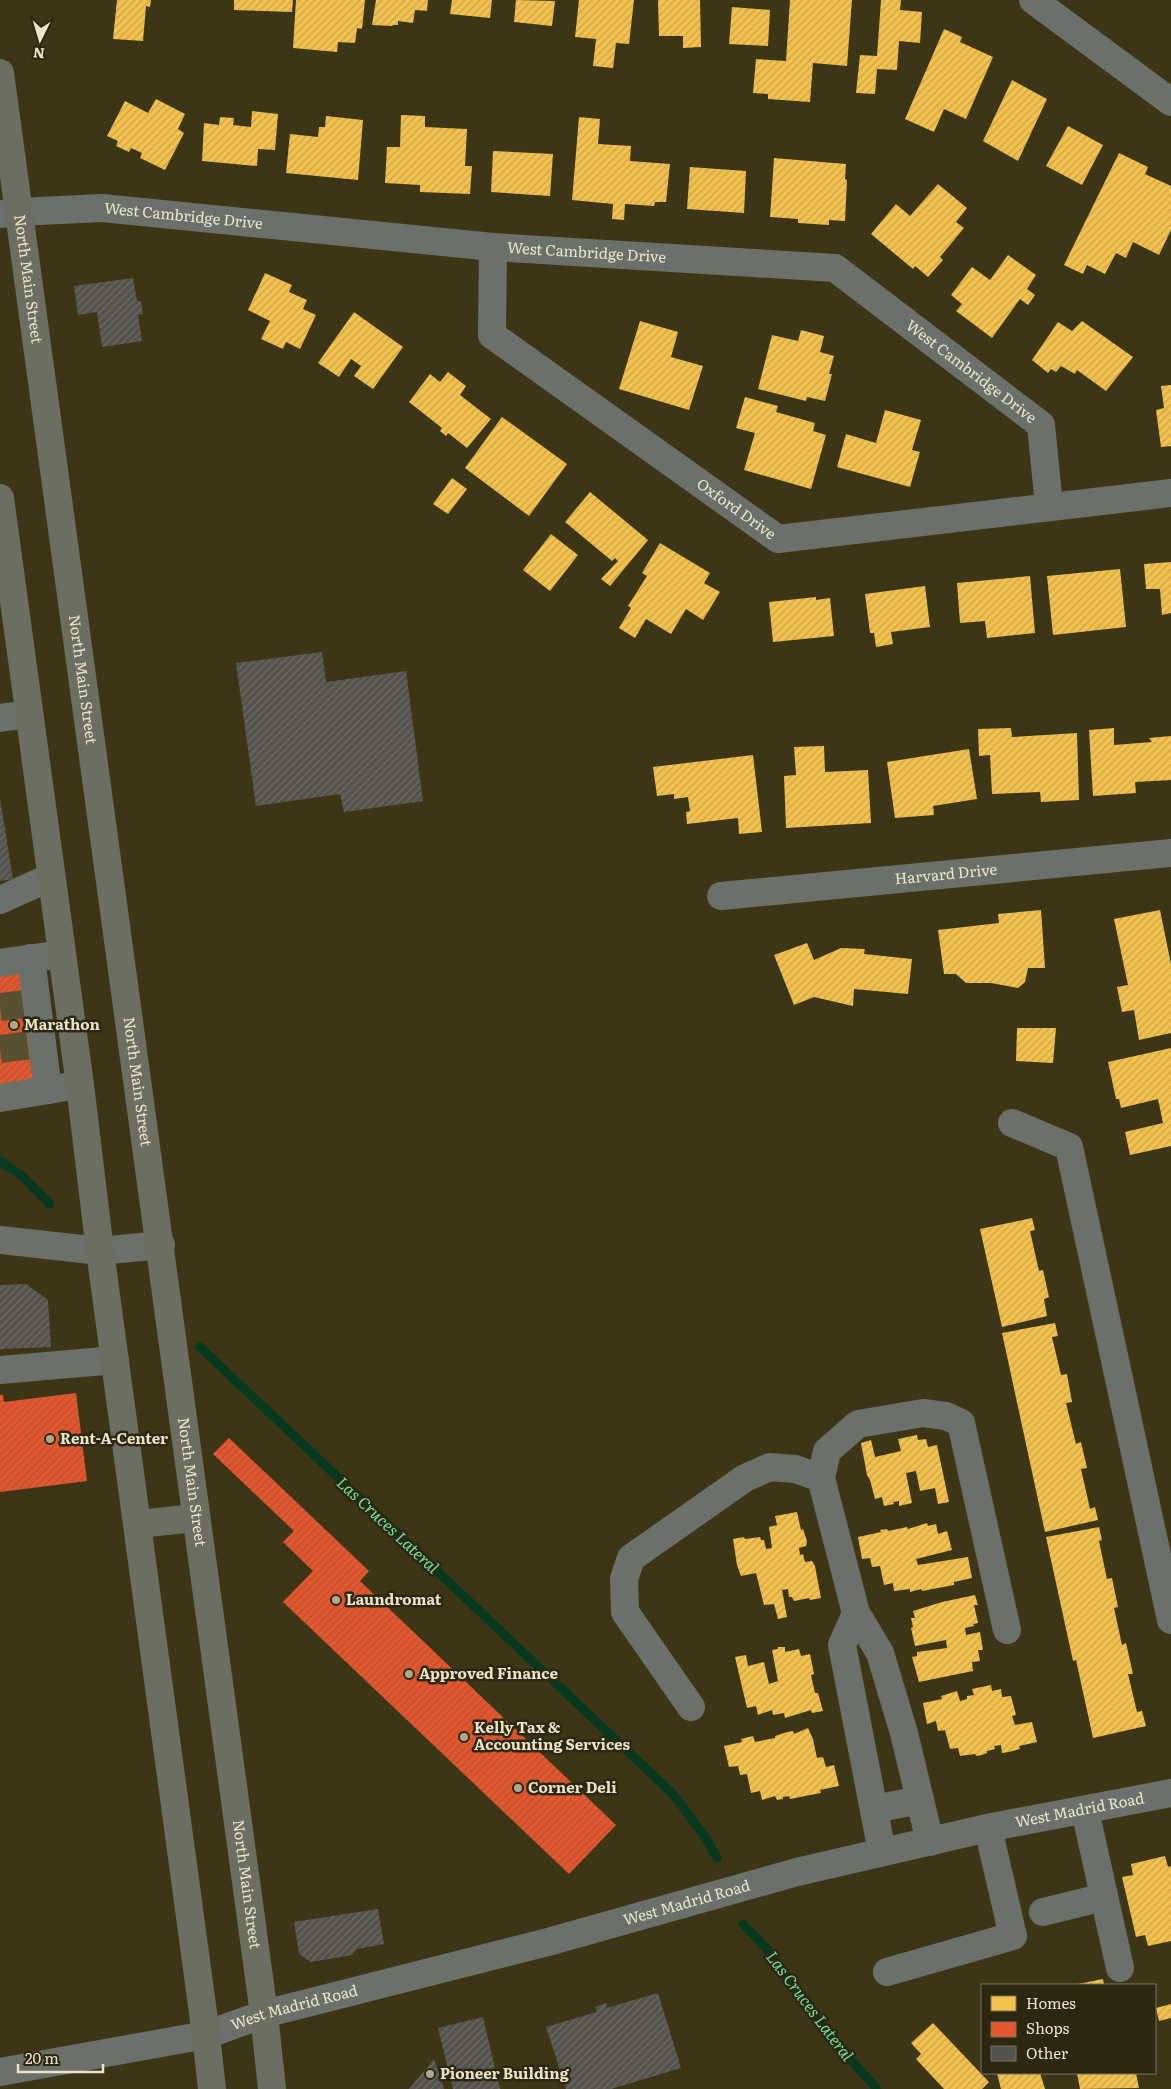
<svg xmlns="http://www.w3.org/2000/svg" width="1171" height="2089" viewBox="0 0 1171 2089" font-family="Literata,serif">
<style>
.homes{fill:url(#homes-hatch)}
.shops{fill:url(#shops-hatch)}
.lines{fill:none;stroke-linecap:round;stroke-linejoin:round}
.stream{stroke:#07391d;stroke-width:9}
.building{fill:url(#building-hatch)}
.minor-tunnel{stroke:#575031;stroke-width:28;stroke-dasharray:28 14;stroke-linecap:butt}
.minor{stroke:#6b716a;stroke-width:28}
.major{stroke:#6b6e61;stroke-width:28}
.poi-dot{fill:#aea78a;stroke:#2d2712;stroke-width:2}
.labels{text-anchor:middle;stroke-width:5;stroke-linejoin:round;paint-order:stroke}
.street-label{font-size:15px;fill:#ebe4c9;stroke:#2d2712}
.poi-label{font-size:15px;font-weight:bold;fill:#ebe4c9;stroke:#2d2712;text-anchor:start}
.water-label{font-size:16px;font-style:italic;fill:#6ae49b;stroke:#2d2712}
</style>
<defs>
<pattern id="homes-hatch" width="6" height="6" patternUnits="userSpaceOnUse" patternTransform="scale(1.25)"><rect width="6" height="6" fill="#f2c14e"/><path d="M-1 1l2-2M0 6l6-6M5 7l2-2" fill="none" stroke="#c7a24a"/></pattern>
<pattern id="shops-hatch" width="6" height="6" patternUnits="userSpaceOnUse" patternTransform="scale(1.25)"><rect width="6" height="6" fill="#e4572e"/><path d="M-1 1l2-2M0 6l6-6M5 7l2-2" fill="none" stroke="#b55132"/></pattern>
<pattern id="building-hatch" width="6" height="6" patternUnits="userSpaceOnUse" patternTransform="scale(1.25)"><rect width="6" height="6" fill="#54524c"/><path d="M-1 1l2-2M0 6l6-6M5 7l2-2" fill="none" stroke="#6d6b64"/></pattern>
</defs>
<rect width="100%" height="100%" fill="#3d3616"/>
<path class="homes" d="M117 0H151L150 7 146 6 143 41 113 39Z
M234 0H293L292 12 234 10Z
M296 0H365L362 29 357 28 355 43 338 42 337 52 293 48Z
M376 0H428L427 11 415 10 413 23 398 21V25H393L392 26 372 25Z
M452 0H492L490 18 450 14Z
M516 0 555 1 552 26 514 22Z
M579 0H634L629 44 616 43 613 68 593 66 596 39 575 37Z
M658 0H700L701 47 683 48V36H659Z
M790 0H852L847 66 813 63 810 102 768 99V94L753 93 756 59 786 61Z
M881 0H901L900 10 922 12 920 43 899 41 897 70 877 69 875 94 856 93 860 55 877 56Z
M732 7 770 10 768 46 729 44Z
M944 29 962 37 960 42 993 57 966 119 944 109 934 132 905 119Z
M1012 80 1047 99 1018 161 983 141Z
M156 99 185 114 178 129 184 133 165 170 140 158 142 153 131 148 129 152 116 146 118 141 107 136 125 101 148 113Z
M252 111 278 114 275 150 258 149 257 166 202 161 204 123 219 125 220 117 234 118 233 125 251 127Z
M401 115 425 116V127L467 129 465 166H472L470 194 420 192V185L385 183 387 147H400Z
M326 116 363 120 358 180 286 173 290 134 318 137 319 127H325Z
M579 117 600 119 598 144 631 146 630 161 670 164 666 202H655L654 206 625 204 624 220 612 219 613 204 572 200Z
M1068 126 1103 145 1082 185 1046 166Z
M493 151 553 154 550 196 491 192Z
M1119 153 1148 167 1145 174 1171 186V230L1159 255 1133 242 1126 258 1116 253 1105 274 1087 265 1083 274 1064 265Z
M774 158 846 164 845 179 847 180 845 221 829 220V225L798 223V219L770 217Z
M690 167 746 171 744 213 687 209Z
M938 184 967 208 956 222 964 228 940 257 943 260 928 277 915 266 913 269 871 234 896 204 910 216Z
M1008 255 1036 275 1027 289 1035 295 1028 305 1020 299 992 338 956 311 962 304 951 295 972 267 990 280Z
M265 273 292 285 289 292 307 300 303 309 316 315 300 349 286 342 283 349 261 339 270 321 248 310Z
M354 312 403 347 373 389 354 376 361 366 351 359 339 377 318 363Z
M640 321 678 332 671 357 703 366 689 410 619 389Z
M1082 321 1133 357 1106 391 1077 370 1075 374 1061 366 1056 372 1051 369 1048 373 1032 360 1058 322 1072 331Z
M801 330 824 336 820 352 834 356 829 374H832L825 401 807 397 806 401 758 389 772 335 798 341Z
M448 372 466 386 460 395 491 419 467 448 448 433 446 436 440 431 442 428 409 402 430 374 440 382Z
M1171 385V446L1161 447 1156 410 1164 408 1161 386Z
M745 397 778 406 776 412 815 423 813 431 826 435 811 489 744 470 755 433 736 428Z
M885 410 921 420 912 450 920 452 910 487 837 467 846 434 876 443Z
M502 417 567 464 529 516 465 468Z
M452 478 467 489 448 514 433 504Z
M590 492 648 540 610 586 601 579 618 561 615 558 612 561 565 522Z
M551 534 578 555 550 591 523 570Z
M660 543 710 573 704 583 720 592 703 620 686 609 671 634 646 619 635 638 619 628 631 608 628 606 647 576 642 573Z
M1171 562V613L1162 615 1160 589H1146L1144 564Z
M1120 569 1126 627 1053 635 1047 576Z
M1030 576 1035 633 987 638 985 621 960 623 957 583Z
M925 586 930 627 891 632 893 644 876 647 874 633H870L865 594Z
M816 597V600L830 598 834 636 773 642 769 602Z
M1011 728 1012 737 1077 733 1079 800 1041 802 1040 792 992 794 990 755 979 756 978 729Z
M1114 728V745L1152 742 1149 738 1171 736V780L1135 782 1136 793 1093 796 1089 730Z
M824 746 825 772 868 770 871 823 786 828 784 776 796 775 794 747Z
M969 749 977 799 933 806 934 815 895 818 887 762Z
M753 755 762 832 739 834 738 818 687 824 686 812 690 811 688 797 674 799V794L657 796 653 767Z
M1041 910 1045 968H1028L1025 982 1018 988 991 983H966L956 974H944L938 930 999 923 998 914Z
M1160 910 1171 964V1033L1139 1040 1134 1010 1122 1012 1117 987 1128 985 1114 919Z
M807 943 814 960 841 948 865 949 864 954 912 959 908 994 854 989 853 1006 814 997 794 1005 774 955Z
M1017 1028H1056L1053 1063 1016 1061Z
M1171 1048V1146L1130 1155 1125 1132 1163 1123 1158 1099 1121 1108 1119 1099H1116L1108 1062Z
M1032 1218 1035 1230 1030 1231 1039 1271 1043 1270 1049 1297 1044 1299 1047 1316 1002 1327 980 1229Z
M1055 1323 1058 1336 1052 1337 1061 1375 1067 1374 1072 1402 1066 1403 1076 1444 1081 1442 1087 1468 1081 1469 1090 1509 1095 1507 1098 1520 1045 1532 1002 1333Z
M917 1435 918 1440 926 1439 928 1447 937 1445 949 1502 938 1504 935 1488 920 1491 916 1471 906 1473 912 1503 899 1506V1501L893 1502 894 1504 884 1506 882 1497 875 1499 870 1480 867 1475 861 1443 871 1440 875 1457 901 1451 898 1439Z
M797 1512 801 1530 803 1529 807 1541 806 1546 799 1548 800 1555 803 1554 805 1562 812 1561 815 1566 821 1598 810 1600 809 1598 794 1601 792 1597H789L788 1589 782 1590 787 1617 778 1619 774 1604 764 1605 756 1573 741 1576 737 1565 733 1539 744 1537 745 1539 760 1537 761 1540H764L766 1549 772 1548 769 1527 777 1525 775 1516Z
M927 1523 928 1526 936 1524 938 1534 947 1531 952 1550 916 1559 918 1565 968 1557 972 1578 954 1582V1585L922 1591 921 1589 910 1592V1589L894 1591 893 1583 884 1585 880 1566 872 1567 870 1558 862 1559 858 1537 881 1532 880 1530 887 1529 888 1531 907 1527 908 1529Z
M1099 1527 1102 1540 1099 1541 1107 1579 1112 1578 1118 1607 1114 1608 1122 1645 1126 1643 1133 1674H1128L1137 1712 1142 1711 1146 1726 1093 1738 1076 1660 1073 1661 1046 1537Z
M975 1595 978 1605H974L978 1623 973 1624 974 1626 965 1628 966 1635 980 1632 983 1650H978L980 1661 972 1662 973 1671 919 1682 912 1657 917 1656V1652L947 1648 946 1640 915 1646 911 1628 913 1627 911 1618H915L913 1611 942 1602Z
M778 1647H785V1652L799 1649 801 1656 810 1654 814 1674 811 1675 815 1693H818L823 1711 812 1713 811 1710 785 1718 784 1713 773 1715 772 1710 758 1715 756 1706 747 1708 735 1657 746 1655 748 1666 764 1662 769 1684 778 1681 772 1650 778 1649Z
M991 1685 992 1691 1001 1689 1002 1697 1011 1696 1016 1715 1012 1716 1015 1725 1032 1722 1037 1742 1019 1746 1020 1749 1009 1752 1002 1753 1001 1745 994 1746 995 1749 987 1751V1753L982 1755 976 1756 975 1754 960 1756 958 1748 950 1749 945 1730 938 1731 936 1721 927 1724 923 1703 942 1699 941 1696 957 1691 960 1701 967 1699V1696L974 1695 972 1689Z
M808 1728 813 1739 817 1758 823 1757 826 1767 834 1765 839 1786 820 1790 821 1793 805 1796 790 1799 789 1796 783 1797V1799L777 1800 775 1796 762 1800 760 1791 751 1793 747 1774 740 1775 738 1766 729 1767 724 1746 742 1742 741 1739 753 1736 755 1742 775 1738V1736L787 1732 793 1731 794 1734Z
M1165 1856 1168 1867 1171 1866V1941L1148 1946 1145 1935 1136 1937 1122 1877 1133 1875 1131 1864Z
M1103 1979 1104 1985H1078V1984Z
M1171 2004V2018L1159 2021 1156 2008Z
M933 2023 989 2082 982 2089H944L916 2059 921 2054 911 2043Z
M997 2073H1040L1045 2089H1001Z
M1077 2073H1136L1139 2088 1080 2089Z"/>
<path class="shops" d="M20 964 35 1081 0 1085V967Z
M76 1393 87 1481 0 1492V1395H3L4 1402Z
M229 1438 369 1571 360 1581 616 1825 569 1874 283 1602 313 1571 283 1542 294 1531 213 1454Z"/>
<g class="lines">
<path class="stream" d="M0 1161 22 1176 50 1204
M200 1347 674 1795 706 1838 717 1858
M743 1924 766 1948 804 2003 827 2033 877 2089"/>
</g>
<path class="building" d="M133 278 137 301H141L143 314 138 315 142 341 102 347 97 312 78 315 74 286Z
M322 652 326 682 406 671 423 801 344 812 340 794 256 806 236 663Z
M0 798 13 879 0 881Z
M26 1284 48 1300 51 1347 0 1349V1285Z
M378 1909 384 1944 357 1949 352 1955 311 1962 299 1954 294 1922Z
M658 1993 681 2068 611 2089H566L546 2027 597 2012 595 2007 606 2003 607 2008Z
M483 2017 500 2089H453L438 2028Z
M434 2059 444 2089H409Z"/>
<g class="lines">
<path class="minor-tunnel" d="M0 1007 25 1004
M0 1049 31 1045"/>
<g class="minor">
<path d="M1033 0 1171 102"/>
<path id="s1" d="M0 214 19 212 102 208 493 247 835 268 1041 425 1049 506"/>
<path id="s2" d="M493 247 492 335 778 539 1171 493"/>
<path d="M0 718 29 714"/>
<path id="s3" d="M721 896 1171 853"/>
<path d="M0 900 51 877"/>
<path d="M31 958 48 1090"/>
<path d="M0 963 48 956"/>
<path d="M0 1098 66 1087"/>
<path d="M1012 1123 1069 1147 1171 1620"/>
<path d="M0 1240 100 1251 161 1245"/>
<path d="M0 1370 115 1360"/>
<path d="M856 1613 842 1645 882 1852"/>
<path d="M691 1707 625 1612 624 1579 631 1558 745 1478 770 1467 795 1469 821 1478"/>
<path d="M874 1809 920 1800"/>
<path d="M1085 1810 1120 1968"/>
<path d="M930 1842 904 1733 880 1653 856 1613 821 1478 827 1451 858 1424 923 1413 946 1416 961 1423 1007 1630"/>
<path d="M1043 1912 1104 1897"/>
<path d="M887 1972 1013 1936 988 1828"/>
<path id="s4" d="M0 2072 206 2035 264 2014 548 1942 797 1872 992 1827 1171 1793"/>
</g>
<g class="major">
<path id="s5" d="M0 73 264 2014 272 2089"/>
<path d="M0 498 80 1085 100 1251 206 2035 212 2089"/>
<path d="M138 1524 196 1518"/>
</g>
</g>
<g class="poi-dot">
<circle cx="14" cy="1025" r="5"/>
<circle cx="50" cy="1439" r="5"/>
<circle cx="336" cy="1600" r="5"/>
<circle cx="409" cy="1674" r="5"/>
<circle cx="464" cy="1737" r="5"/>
<circle cx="518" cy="1788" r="5"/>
<circle cx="430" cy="2074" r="5"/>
</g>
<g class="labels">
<g class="street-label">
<text dy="5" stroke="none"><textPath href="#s1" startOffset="184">West Cambridge Drive</textPath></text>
<text dy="5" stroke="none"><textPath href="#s1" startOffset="589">West Cambridge Drive</textPath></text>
<text dy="5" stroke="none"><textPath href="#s5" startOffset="208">North Main Street</textPath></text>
<text dy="5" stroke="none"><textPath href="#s1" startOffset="1009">West Cambridge Drive</textPath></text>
<text dy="5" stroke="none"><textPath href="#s2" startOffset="388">Oxford Drive</textPath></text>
<text dy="5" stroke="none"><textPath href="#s5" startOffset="612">North Main Street</textPath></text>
<text dy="5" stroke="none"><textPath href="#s3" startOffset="226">Harvard Drive</textPath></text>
<text dy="5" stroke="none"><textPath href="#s5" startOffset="1018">North Main Street</textPath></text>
<text dy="5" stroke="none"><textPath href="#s5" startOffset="1422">North Main Street</textPath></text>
<text dy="5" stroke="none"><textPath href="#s4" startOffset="1112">West Madrid Road</textPath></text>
<text dy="5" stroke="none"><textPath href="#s5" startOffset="1828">North Main Street</textPath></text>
<text dy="5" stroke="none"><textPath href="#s4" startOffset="708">West Madrid Road</textPath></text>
<text dy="5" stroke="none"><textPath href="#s4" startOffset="302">West Madrid Road</textPath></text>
</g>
<g class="poi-label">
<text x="24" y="1030">Marathon</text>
<text x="60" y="1444">Rent-A-Center</text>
<text x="346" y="1605">Laundromat</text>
<text x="419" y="1679">Approved Finance</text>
<text x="474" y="1733">Kelly Tax &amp;<tspan x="474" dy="17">Accounting Services</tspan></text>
<text x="528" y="1793">Corner Deli</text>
<text x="440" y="2079">Pioneer Building</text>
</g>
<g class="water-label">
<text transform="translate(388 1525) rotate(43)" y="6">Las Cruces Lateral</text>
<text transform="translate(810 2006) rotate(53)" y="6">Las Cruces Lateral</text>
</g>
</g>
<rect x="981" y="1984" width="175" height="90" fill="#2d2712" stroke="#79735b"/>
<rect x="991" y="1996" width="25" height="15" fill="#f2c14e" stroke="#79735b"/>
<text x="1026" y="2009" font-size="15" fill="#ebe4c9">Homes</text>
<rect x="991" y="2022" width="25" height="15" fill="#e4572e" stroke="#79735b"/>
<text x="1026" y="2034" font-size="15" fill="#ebe4c9">Shops</text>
<rect x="991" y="2046" width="25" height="15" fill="#54524c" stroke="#79735b"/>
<text x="1026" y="2059" font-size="15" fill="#ebe4c9">Other</text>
<g transform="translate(40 40) rotate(185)" stroke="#2d2712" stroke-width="4" paint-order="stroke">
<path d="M0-4L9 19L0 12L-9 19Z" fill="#ebe4c9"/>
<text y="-8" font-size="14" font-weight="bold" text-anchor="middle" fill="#ebe4c9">N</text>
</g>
<path d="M18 2064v8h85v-8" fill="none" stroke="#ebe4c9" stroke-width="2.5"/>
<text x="25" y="2064" font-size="15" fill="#ebe4c9" stroke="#2d2712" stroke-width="4" paint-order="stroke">20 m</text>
</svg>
